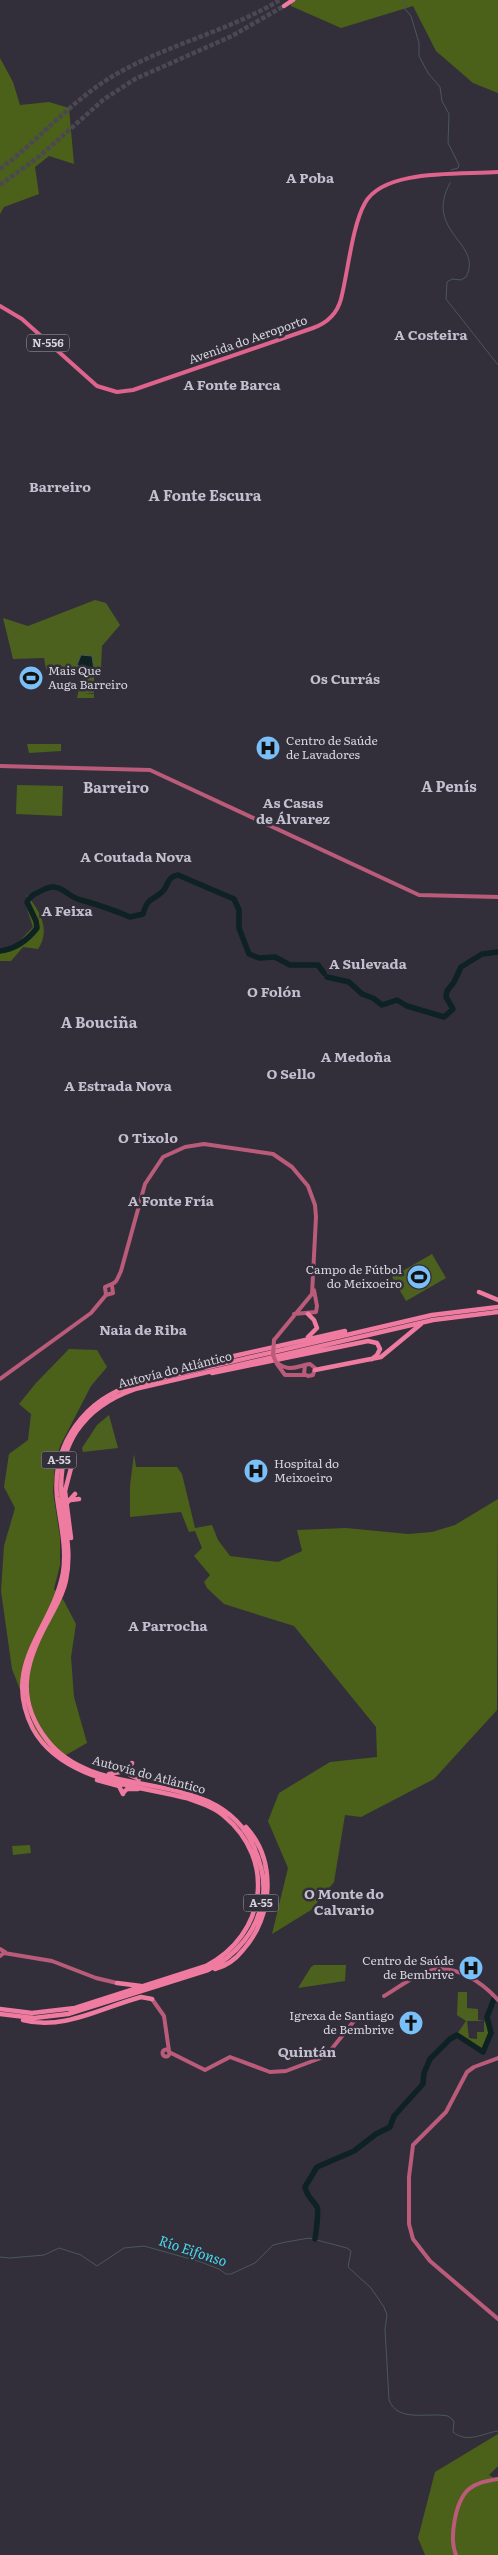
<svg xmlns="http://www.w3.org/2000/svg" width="498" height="2555" viewBox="0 0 498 2555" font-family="Literata,serif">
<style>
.green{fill:#4c611d;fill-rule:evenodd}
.forest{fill:#4b6119}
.water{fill:#0e2123;stroke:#4a575a}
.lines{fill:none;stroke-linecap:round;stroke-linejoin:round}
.stream{stroke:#4a575a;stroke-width:1}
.river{stroke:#0e2123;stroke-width:5.5}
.highway-tunnel{stroke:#4b4853;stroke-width:4.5;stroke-dasharray:4.5 2;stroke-linecap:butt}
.secondary{stroke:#ba5b79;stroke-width:4}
.primary{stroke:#de648d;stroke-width:4}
.highway{stroke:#f07ba0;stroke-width:4.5}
.secondary-bridge{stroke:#ba5b79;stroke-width:4}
.labels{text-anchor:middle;stroke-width:5;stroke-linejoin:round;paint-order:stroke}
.shield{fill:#322f3b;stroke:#a5a2ac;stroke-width:1}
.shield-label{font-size:11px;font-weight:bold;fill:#d6d4dc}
.street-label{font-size:12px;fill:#d6d4dc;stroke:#322f3b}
.poi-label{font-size:12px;fill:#d6d4dc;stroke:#322f3b;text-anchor:start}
.neighbourhood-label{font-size:14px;font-weight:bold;fill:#c3bfcf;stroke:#322f3b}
.water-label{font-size:14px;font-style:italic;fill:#46dcee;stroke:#322f3b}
.quarter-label{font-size:15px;font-weight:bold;fill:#c3bfcf;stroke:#322f3b}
</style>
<rect width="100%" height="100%" fill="#322f3b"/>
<path class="green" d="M95 600 106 603 120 625 102 646 101 667 99 672 46 669 44 658 13 659 3 618 28 626Z
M83 673H94V693H83L94 694V698H77L80 683 83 687Z
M27 744H61V751L29 753Z
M17 785 63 786 62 816 16 814Z
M432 1254 446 1278 406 1301 392 1277Z
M109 1415 118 1448 83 1452 82 1448 97 1425Z
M30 1845 31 1853 13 1855 12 1846Z
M314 1965H346L345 1981 298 1988 311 1967Z
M458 1992H467V2008L478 2009V2020L484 2021C493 2030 489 2040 483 2050L457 2034 466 2021 457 2015ZM467 2021H484V2032H477V2039L469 2038Z"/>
<path class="forest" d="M291 0H498V93L473 83 436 51 413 6 341 28 291 6Z
M0 58 13 82 20 105 49 102 69 108 74 164 49 156 35 167 39 194 4 207 0 214Z
M27 895C40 911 51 930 38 949L23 947 11 961H0V949L9 952 33 927 26 906Z
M69 1349 97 1350 107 1367 91 1386 60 1446 55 1464 53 1492 60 1537V1565L54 1589 64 1601 76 1624 71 1657 74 1697 87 1743 59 1759 40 1741 12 1669 1 1591 4 1546 15 1508 4 1487 9 1454 28 1440 31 1414 19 1404 36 1383Z
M134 1454 136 1467H177L182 1474 195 1528 212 1525 218 1540 230 1556 278 1562 302 1551 297 1530 346 1528 408 1534 432 1532 455 1525 498 1499 497 1710 434 1779 361 1817 345 1815 334 1882 311 1910 272 1934 288 1868 268 1821 279 1793 330 1762 377 1757 376 1727 294 1626 224 1604 207 1588 204 1582 210 1575 194 1556 202 1548 195 1531 189 1532 181 1512 130 1517V1485Z
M498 2434V2466L489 2475 498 2480V2555H425L418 2538 435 2472Z"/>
<path class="water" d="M81 655 92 656 94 670 77 665Z"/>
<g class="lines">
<path class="stream" d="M405 0V9L411 16 419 43V56L428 73 440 87 442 101 449 114 448 143 459 165 458 168 451 170
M450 183C423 232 484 243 466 277L461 280 452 279 447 282 446 299 498 365
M0 2257 10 2258 44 2255 59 2248 81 2255 97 2266 124 2248 144 2246 201 2262 219 2269 226 2274H231L255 2263 273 2245 286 2242 309 2238 347 2248 351 2251 348 2267 371 2288 384 2307 387 2315 385 2329 389 2400C398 2423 427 2412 448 2416L454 2421 453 2432C468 2444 483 2433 498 2431"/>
<path class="river" d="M0 951C16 949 27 941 37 928L36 921 27 902C30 896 34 894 39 892 61 879 63 895 81 900 99 905 114 910 130 917L143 914C148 896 153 901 163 891 169 884 167 877 178 875L234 899 239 910V928L249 954 259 958 275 957 290 965H318L324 973
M327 977 349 982 362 994 373 998 382 1005 397 1000 407 1006 444 1017 453 1009 446 997 447 991 454 982 461 967 482 954 498 952
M315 2239C316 2233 319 2211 317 2207 312 2199 307 2197 305 2187L317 2167 354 2151 376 2134 390 2127 394 2116 423 2084 424 2073 430 2059 450 2039 457 2035 483 2052 491 2033 487 2017 494 1999"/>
<path class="highway-tunnel" d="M0 169C39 140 71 101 113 76 165 45 227 32 280 0
M0 185 41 155 103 100 135 79 232 36 284 6"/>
<path class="secondary" d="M0 766 150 770 419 895 498 897
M106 1295 105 1287C116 1281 114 1287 121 1271L145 1184 163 1157 185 1147 204 1144 273 1154 292 1167 308 1186 315 1205 316 1217 312 1294 274 1340
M294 1314 316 1312 317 1306 314 1290
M276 1362C290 1373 296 1366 310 1364L315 1368 313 1375 308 1376 304 1374 305 1365
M277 1364 285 1375H305
M0 1379 91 1313 106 1295 113 1293 112 1286
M0 1949 5 1952 0 1956
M4 1953 52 1961 96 1978 117 1983
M384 1996C398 1988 414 1975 429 1971 454 1963 482 1982 498 2000
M152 1999 164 2016 169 2051
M162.5 2053a3.5 3.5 0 1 1 7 0a3.5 3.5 0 1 1-7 0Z
M169 2052 205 2070 230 2057 270 2072 286 2071 326 2056 354 2021
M498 2058 474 2067 467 2072 446 2112 413 2145 409 2177V2224L413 2239 430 2261 498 2319
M456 2555C449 2539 455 2501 469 2489 477 2482 488 2481 498 2479"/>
<path class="primary" d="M0 306 22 319 97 386 117 392 133 390 313 328C327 323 337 314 341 299 348 272 352 226 365 203 384 168 463 175 498 172"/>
<path class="highway" d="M284 6 293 0
M479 1292 498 1300
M308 1337 317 1328 314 1320 308 1314
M315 1370 381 1357 421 1324
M179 1371 225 1358 345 1331
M212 1373 368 1341 377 1343 380 1349 377 1355 372 1359
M71 1500 79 1499
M66 1504 75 1494
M71 1538 65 1491 71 1468
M132 1763 129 1769 130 1775 139 1779
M109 1774 120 1772 131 1764
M97 1780 119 1786 123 1794
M123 1793 127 1789H138
M215 1969C227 1966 235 1960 243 1950 273 1917 277 1861 246 1827
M117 1983 141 1986
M0 2009 32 2013 75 2008 206 1966C266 1935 277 1860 224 1816 214 1807 200 1803 186 1798 134 1785 62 1781 33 1729 0 1664 52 1630 63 1573 67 1547 60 1522 57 1497 52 1443 85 1399 136 1384L432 1315 498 1307
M0 2014 34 2018 68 2014 208 1970C237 1955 258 1930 263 1897 265 1880 261 1863 254 1847 216 1762 98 1806 47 1740 16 1700 24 1665 47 1623 54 1609 63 1596 66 1580 72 1552 65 1528 62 1501 56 1446 83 1407 135 1389L433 1320 498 1312
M23 2020C63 2031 103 2007 141 1997L152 1999"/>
<path class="secondary-bridge" d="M274 1340 273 1355 276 1362"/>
</g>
<defs>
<symbol id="stadium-disc" viewBox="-11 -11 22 22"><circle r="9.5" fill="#7abff8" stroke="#322f3b"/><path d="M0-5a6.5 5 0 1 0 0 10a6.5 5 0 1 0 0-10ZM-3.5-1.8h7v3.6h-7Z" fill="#111"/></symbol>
<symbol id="hospital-disc" viewBox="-11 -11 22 22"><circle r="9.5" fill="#7abff8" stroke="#322f3b"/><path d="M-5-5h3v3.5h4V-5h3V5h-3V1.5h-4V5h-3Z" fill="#111"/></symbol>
<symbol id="church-disc" viewBox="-11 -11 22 22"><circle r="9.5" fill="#7abff8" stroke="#322f3b"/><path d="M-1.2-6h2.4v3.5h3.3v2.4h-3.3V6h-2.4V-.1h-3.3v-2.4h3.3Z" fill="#111"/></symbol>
</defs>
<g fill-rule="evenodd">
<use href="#stadium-disc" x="17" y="664" width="28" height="28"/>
<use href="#hospital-disc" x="254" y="734" width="28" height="28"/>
<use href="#stadium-disc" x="405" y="1263" width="28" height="28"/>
<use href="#hospital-disc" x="242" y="1457" width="28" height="28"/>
<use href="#hospital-disc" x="457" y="1954" width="28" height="28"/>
<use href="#church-disc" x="397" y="2009" width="28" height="28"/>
</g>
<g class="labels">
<g class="shield">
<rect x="27" y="334.5" width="42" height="17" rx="4"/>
<rect x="41.5" y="1451.5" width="35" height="17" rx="4"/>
<rect x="243.5" y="1894.5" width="35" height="17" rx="4"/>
</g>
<g class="shield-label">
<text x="48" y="347">N-556</text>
<text x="59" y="1464">A-55</text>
<text x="261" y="1907">A-55</text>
</g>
<g class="street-label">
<text transform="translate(248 340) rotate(-19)" y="4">Avenida do Aeroporto</text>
<text transform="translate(175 1370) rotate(-14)" y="4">Autovía do Atlántico</text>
<text transform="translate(149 1775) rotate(15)" y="4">Autovía do Atlántico</text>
</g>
<g class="poi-label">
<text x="48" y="675">Mais Que<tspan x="48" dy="14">Auga Barreiro</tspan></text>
<text x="286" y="745">Centro de Saúde<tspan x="286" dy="14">de Lavadores</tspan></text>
<text x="402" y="1274" text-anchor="end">Campo de Fútbol<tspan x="402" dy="14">do Meixoeiro</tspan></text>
<text x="274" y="1468">Hospital do<tspan x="274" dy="14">Meixoeiro</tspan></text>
<text x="454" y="1965" text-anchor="end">Centro de Saúde<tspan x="454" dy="14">de Bembrive</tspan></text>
<text x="394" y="2020" text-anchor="end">Igrexa de Santiago<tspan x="394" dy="14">de Bembrive</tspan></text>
</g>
<g class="neighbourhood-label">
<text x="310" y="183">A Poba</text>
<text x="431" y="340">A Costeira</text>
<text x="232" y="390">A Fonte Barca</text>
<text x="60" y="492">Barreiro</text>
<text x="345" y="684">Os Currás</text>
<text x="293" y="808">As Casas<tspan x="293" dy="16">de Álvarez</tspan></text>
<text x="136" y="862">A Coutada Nova</text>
<text x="67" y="916">A Feixa</text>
<text x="368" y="969">A Sulevada</text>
<text x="274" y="997">O Folón</text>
<text x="356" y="1062">A Medoña</text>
<text x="291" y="1079">O Sello</text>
<text x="118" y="1091">A Estrada Nova</text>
<text x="148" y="1143">O Tixolo</text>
<text x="171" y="1206">A Fonte Fría</text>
<text x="143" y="1335">Naia de Riba</text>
<text x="168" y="1631">A Parrocha</text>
<text x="344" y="1899">O Monte do<tspan x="344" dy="16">Calvario</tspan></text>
<text x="307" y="2057">Quintán</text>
</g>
<g class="water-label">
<text transform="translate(193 2251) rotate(18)" y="5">Río Eifonso</text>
</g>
<g class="quarter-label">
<text x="205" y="501">A Fonte Escura</text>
<text x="449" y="792">A Penís</text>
<text x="116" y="793">Barreiro</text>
<text x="99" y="1028">A Bouciña</text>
</g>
</g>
</svg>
